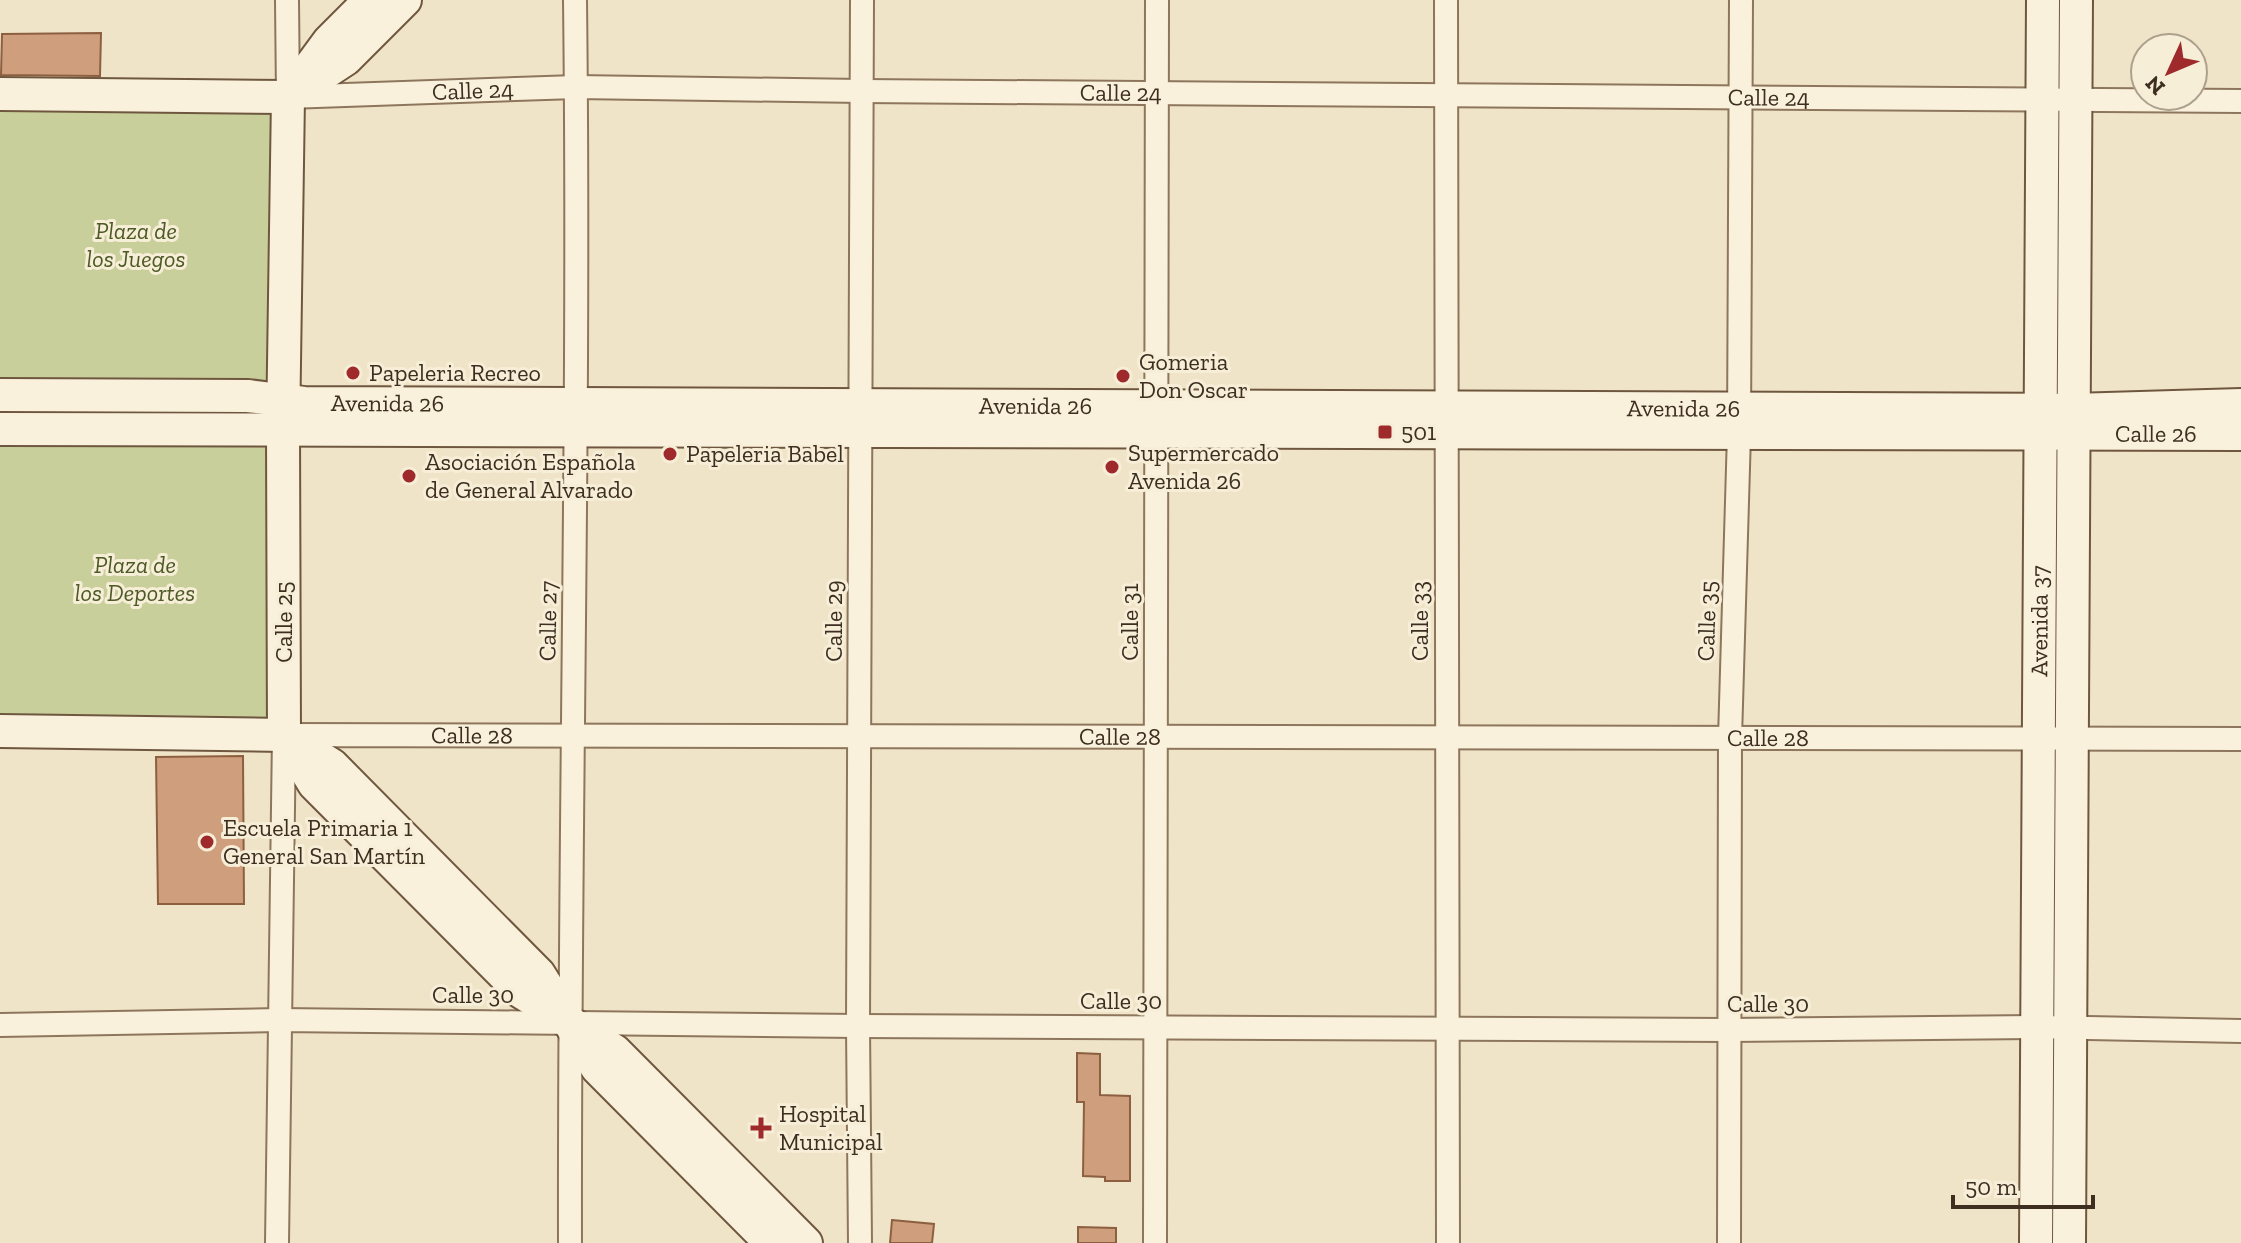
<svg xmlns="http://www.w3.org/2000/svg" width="2241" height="1243" viewBox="0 0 2241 1243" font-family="'Zilla Slab',serif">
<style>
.green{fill:#c9cf9b}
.building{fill:#cf9f7d;stroke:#8d5f41;stroke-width:2}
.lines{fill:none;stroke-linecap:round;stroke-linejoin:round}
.minor-casing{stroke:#8d765c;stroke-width:26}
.secondary-casing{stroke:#6f573f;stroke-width:36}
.minor{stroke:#faf1dc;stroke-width:22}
.secondary{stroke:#faf1dc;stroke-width:32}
.poi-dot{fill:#9e2a2b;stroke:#f7eed8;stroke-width:3}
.labels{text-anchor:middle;stroke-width:6;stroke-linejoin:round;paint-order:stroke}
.street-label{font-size:24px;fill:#3d2e20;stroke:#f7eed8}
.park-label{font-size:24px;font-style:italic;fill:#4d5a26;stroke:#f7eed8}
.poi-label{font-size:24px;fill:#3d2e20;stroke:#f7eed8;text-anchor:start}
</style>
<rect width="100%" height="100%" fill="#f0e4c8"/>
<path class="green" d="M0 106 273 108 271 385 0 382Z
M0 439 270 441 268 718 0 716Z"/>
<path class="building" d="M101 33 100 76 1 75 2 34Z
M243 756 244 904H158L156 757Z
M1077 1053 1100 1054V1095L1130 1096V1181H1105V1177L1083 1176 1084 1102H1077Z
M892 1220 934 1224 932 1243H890Z
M1078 1227 1116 1228V1243H1078Z"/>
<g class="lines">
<defs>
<g id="minor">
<path id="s1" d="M287 0 288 97 576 87 861 91 2241 101"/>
<path d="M1446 0 1448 1243"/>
<path d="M0 1025 279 1020 858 1026 1729 1030 2037 1027 2241 1031"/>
<path id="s2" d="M277 1243 284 735 2241 739"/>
<path d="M570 1243C569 829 580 414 575 0"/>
<path d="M860 1243 858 1026 862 0"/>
<path d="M1155 1243 1157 0"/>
<path d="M1729 1243 1730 738 1739 434 1741 0"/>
</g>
<g id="secondary">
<path d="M301 79 329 41 370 0"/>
<path d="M0 94 288 97"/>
<path d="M288 97 346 59 405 0"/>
<path id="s3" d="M0 395 248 396 304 403 2073 410 2241 405"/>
<path id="s4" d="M0 429 2241 434"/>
<path d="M0 731 284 735"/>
<path d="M284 735 332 765 539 974 569 1022 615 1051 806 1243"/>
<path d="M284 735 283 430 288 97"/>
<path d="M288 741 314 784 521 992 569 1022 597 1068 771 1243"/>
<path id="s5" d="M2036 1243 2043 0"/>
<path d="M2069 1243 2076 0"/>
</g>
</defs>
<use href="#minor" class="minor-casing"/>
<use href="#secondary" class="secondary-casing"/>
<use href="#minor" class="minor"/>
<use href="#secondary" class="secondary"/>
</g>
<g class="poi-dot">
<circle cx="353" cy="373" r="8"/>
<circle cx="1123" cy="376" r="8"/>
<rect x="1377" y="424" width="16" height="16" rx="4"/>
<circle cx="670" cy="454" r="8"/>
<circle cx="1112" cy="467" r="8"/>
<circle cx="409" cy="476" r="8"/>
<circle cx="207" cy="842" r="8"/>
<path d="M757 1116h8v8h8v8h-8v8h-8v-8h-8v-8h8z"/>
</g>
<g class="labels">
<g class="street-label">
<text dy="8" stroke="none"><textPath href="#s1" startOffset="282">Calle 24</textPath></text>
<text dy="8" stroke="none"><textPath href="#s1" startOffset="930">Calle 24</textPath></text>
<text dy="8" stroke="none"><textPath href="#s1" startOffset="1578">Calle 24</textPath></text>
<text dy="8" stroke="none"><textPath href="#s3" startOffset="388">Avenida 26</textPath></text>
<text dy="8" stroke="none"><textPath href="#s3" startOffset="1036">Avenida 26</textPath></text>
<text dy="8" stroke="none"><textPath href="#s3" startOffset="1684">Avenida 26</textPath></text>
<text dy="8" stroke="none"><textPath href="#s4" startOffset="2156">Calle 26</textPath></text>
<text transform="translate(548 621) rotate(-89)" y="8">Calle 27</text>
<text transform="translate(834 621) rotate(-90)" y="8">Calle 29</text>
<text transform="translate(1420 621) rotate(-90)" y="8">Calle 33</text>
<text transform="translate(1707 621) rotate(-88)" y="8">Calle 35</text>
<text transform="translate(284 622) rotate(-90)" y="8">Calle 25</text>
<text transform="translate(1130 622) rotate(-90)" y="8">Calle 31</text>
<text dy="8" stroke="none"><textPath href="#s5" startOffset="622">Avenida 37</textPath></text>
<text dy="8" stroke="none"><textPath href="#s2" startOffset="696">Calle 28</textPath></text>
<text dy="8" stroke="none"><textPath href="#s2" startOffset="1344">Calle 28</textPath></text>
<text dy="8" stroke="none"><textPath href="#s2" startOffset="1992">Calle 28</textPath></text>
<text x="473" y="1003">Calle 30</text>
<text x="1121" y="1009">Calle 30</text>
<text x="1768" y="1012">Calle 30</text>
</g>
<g class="park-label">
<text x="136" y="239">Plaza de<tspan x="136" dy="28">los Juegos</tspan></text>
<text x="135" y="573">Plaza de<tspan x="135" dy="28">los Deportes</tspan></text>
</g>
<g class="poi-label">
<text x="1139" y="370">Gomeria<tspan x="1139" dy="28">Don Oscar</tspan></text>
<text x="369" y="381">Papeleria Recreo</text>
<text x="1401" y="440">501</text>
<text x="1128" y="461">Supermercado<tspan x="1128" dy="28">Avenida 26</tspan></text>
<text x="686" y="462">Papeleria Babel</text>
<text x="425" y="470">Asociación Española<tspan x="425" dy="28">de General Alvarado</tspan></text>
<text x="223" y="836">Escuela Primaria 1<tspan x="223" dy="28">General San Martín</tspan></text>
<text x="779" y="1122">Hospital<tspan x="779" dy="28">Municipal</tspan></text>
</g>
</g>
<g transform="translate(2169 72) rotate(226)"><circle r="38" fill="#f7eed8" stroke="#ada18e" stroke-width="2"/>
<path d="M0-6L14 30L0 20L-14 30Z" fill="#9e2a2b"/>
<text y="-12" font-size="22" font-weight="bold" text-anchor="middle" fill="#3d2e20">N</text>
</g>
<path d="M1953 1195v12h140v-12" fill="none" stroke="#3d2e20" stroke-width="4"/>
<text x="1965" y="1195" font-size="24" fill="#3d2e20" stroke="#f7eed8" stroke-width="6" paint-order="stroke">50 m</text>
</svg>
